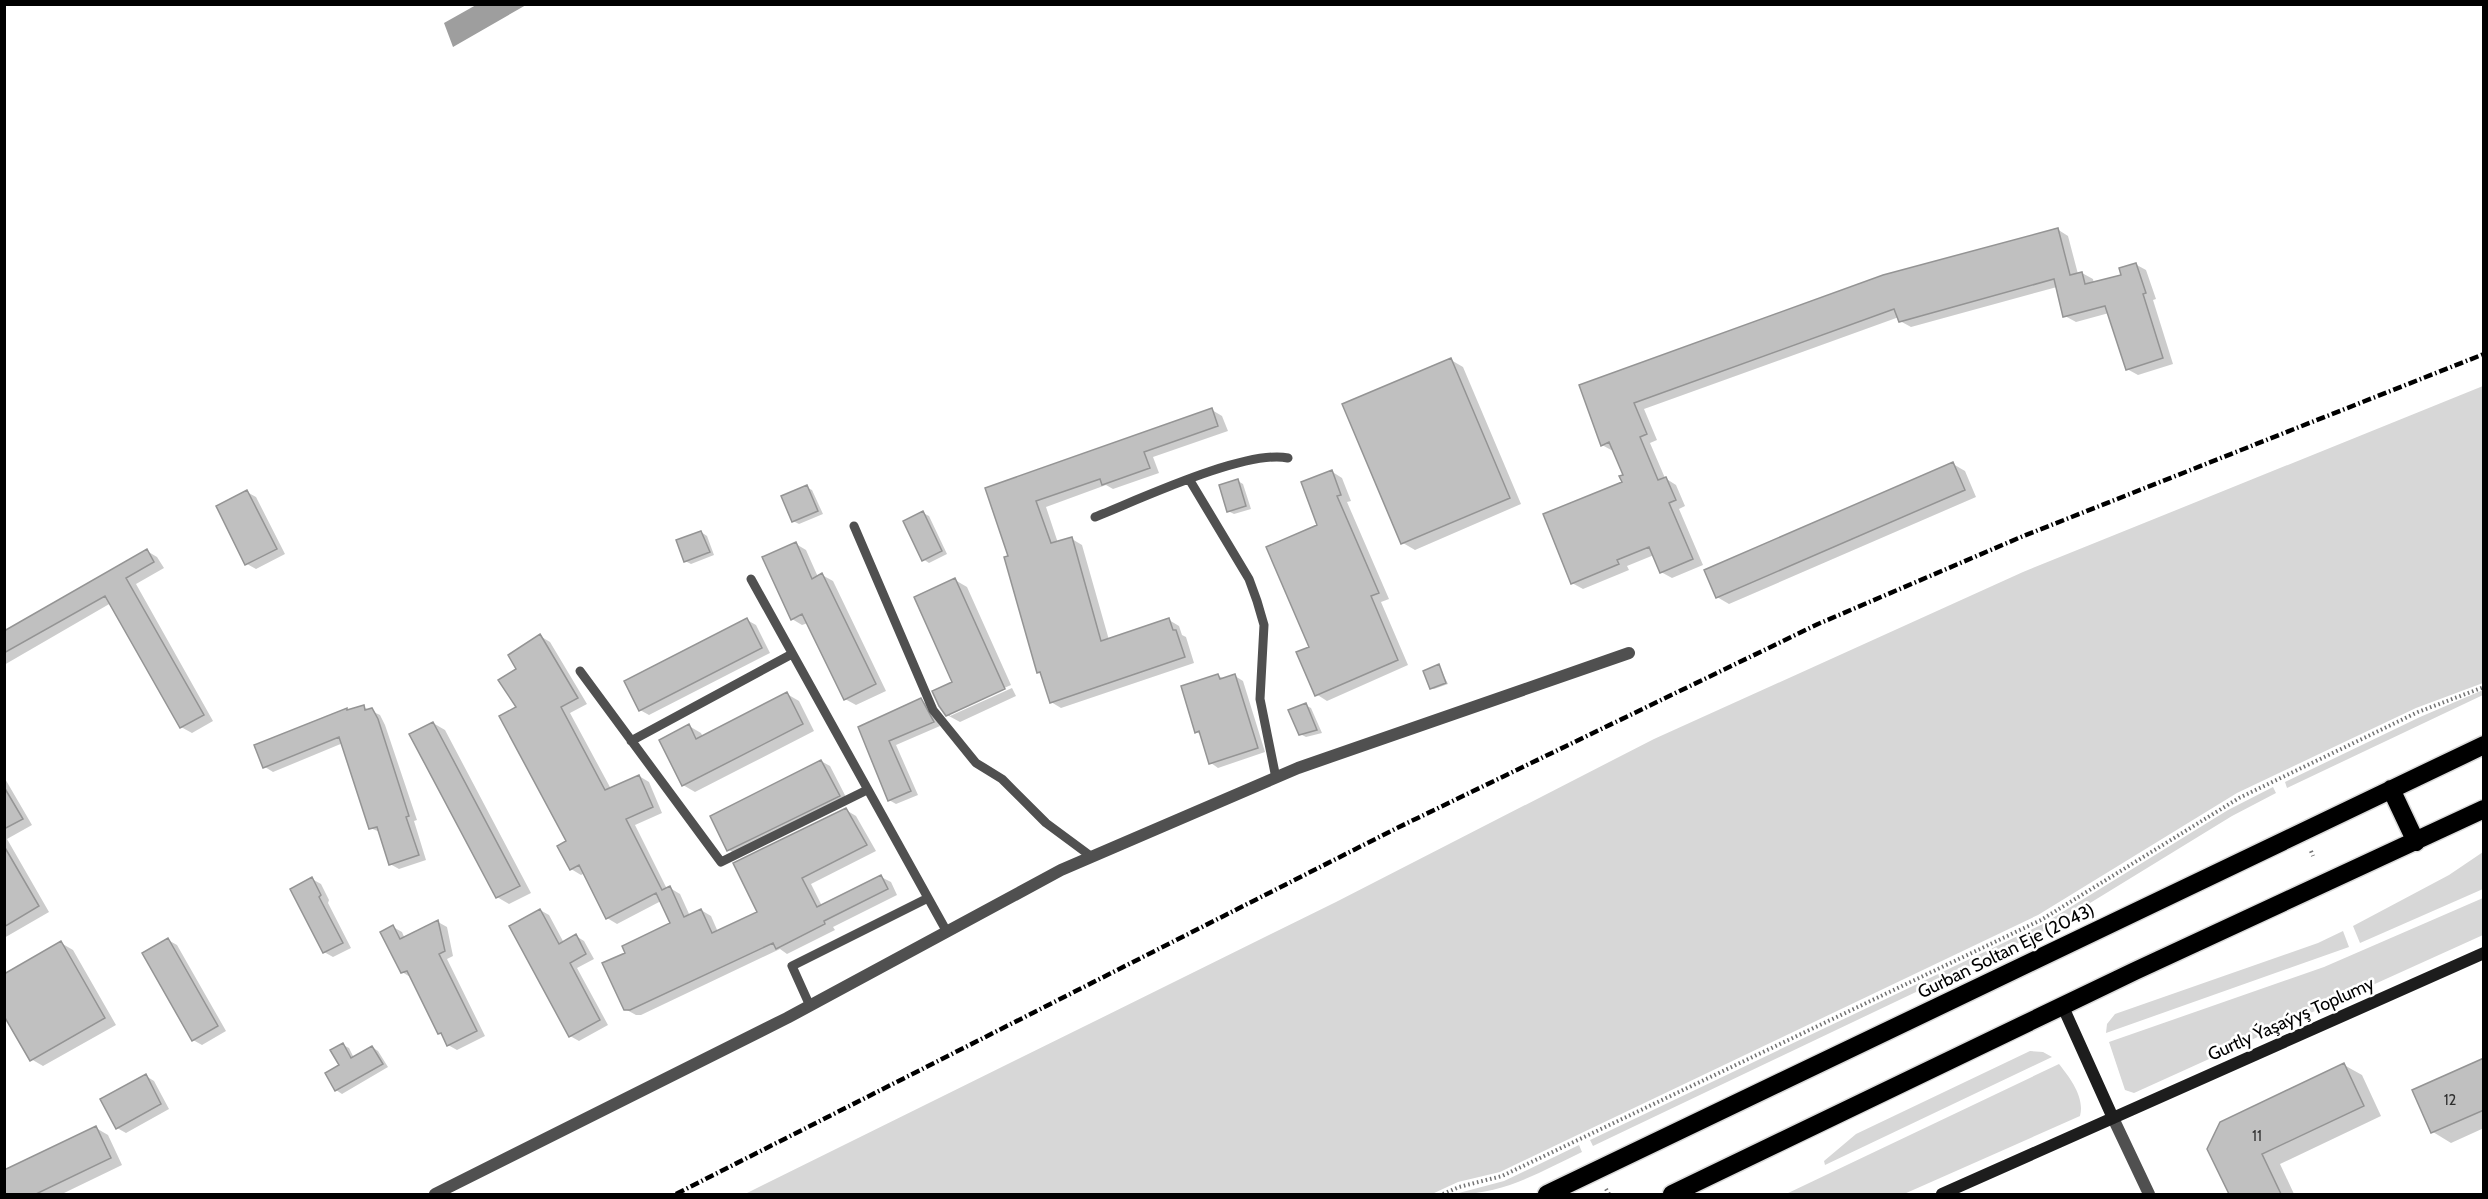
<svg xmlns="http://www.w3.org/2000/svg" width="2488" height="1199" viewBox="0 0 2488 1199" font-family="Cabin,sans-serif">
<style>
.green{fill:#d7d7d7}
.water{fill:#9e9e9e}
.shadow{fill:#0003}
.building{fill:#c0c0c0;stroke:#949494;stroke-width:1.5}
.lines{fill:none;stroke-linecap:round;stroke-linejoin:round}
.highway-casing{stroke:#dbdbdb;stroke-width:21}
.path{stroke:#727272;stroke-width:4;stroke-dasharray:1.5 3;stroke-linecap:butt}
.lane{stroke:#505050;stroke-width:9}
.street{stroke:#505050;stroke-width:12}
.secondary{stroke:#1d1d1d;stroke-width:12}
.highway{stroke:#000;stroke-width:18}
.rail{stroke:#000;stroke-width:4.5;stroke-dasharray:9 3 1.5 3;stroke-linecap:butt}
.labels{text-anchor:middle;stroke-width:5;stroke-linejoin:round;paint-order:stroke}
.number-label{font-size:15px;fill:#303030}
.street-label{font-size:18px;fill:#000;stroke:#fff}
</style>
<rect width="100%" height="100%" fill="#fff"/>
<path class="green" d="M2483 386V683L2416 708 2237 793 2038 915 1500 1172 1458 1182 1432 1194H745L1336 902 1654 739 2023 572Z
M2483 690V695L2287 788 2285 782 2420 717Z
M2273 787 2276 793 2232 816 2046 930 1593 1146 1590 1140 2043 924 2228 810Z
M2483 852V889L2360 943 2353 926 2449 875Z
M2483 898V935L2134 1093 2125 1090 2109 1042 2324 967Z
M2343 931 2349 947 2106 1033 2107 1024 2115 1014 2318 943Z
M2030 1051 2043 1052 2052 1057 1825 1165 1824 1161 1856 1134Z
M2059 1064C2070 1078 2085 1097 2080 1116L1904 1194H1786Z
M1579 1145 1582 1152C1540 1172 1503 1195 1455 1194L1504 1181Z"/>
<path class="water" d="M476 5V4L526 5 453 47 444 23Z"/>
<path class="shadow" d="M2057 229 2068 236 2078 274 2082 273 2093 279 2094 284 2123 276 2135 264 2146 270 2156 299 2153 300 2173 364 2138 375 2127 369 2109 313 2076 322 2065 316 2057 287 1911 327 1900 321 1899 317 1644 409 1657 440 1650 443 1665 478 1676 485 1685 506 1679 509 1703 565 1672 578 1661 572 1654 555 1627 566 1629 570 1583 589 1572 583 1624 483 1625 475 1613 451 1602 445 1581 386Z
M1451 360 1463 367 1521 504 1415 550 1403 543Z
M1212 410 1222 416 1228 431 1153 457 1159 473 1113 489 1106 485 1046 507 1058 543 1072 539 1082 545 1109 640 1169 620 1179 626 1182 635 1186 637 1194 663 1061 708 1051 702 1042 674 1038 672 1010 557 987 489Z
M1953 464 1965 471 1976 497 1729 604 1717 597Z
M1331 471 1342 478 1351 501 1347 502 1389 599 1381 602 1408 665 1327 701 1316 694 1311 648 1319 526Z
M1238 481 1243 484 1251 509 1234 514 1228 511Z
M806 487 812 490 823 514 799 524 793 521Z
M247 492 256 497 285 554 256 569 247 564Z
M923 513 929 516 947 554 929 563 923 559Z
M701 532 707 536 714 555 691 564 685 561Z
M796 544 806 550 818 577 822 575 833 581 886 691 856 705 845 699 808 623 802 625 792 619Z
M147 551 157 557 164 568 136 584 213 721 192 733 181 727 111 603 4 665V633Z
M955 580 967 587 1011 685 950 712V716L1012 688 1016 696 960 722 947 715 954 683Z
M747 620 756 625 770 653 649 715 640 710Z
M540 636 550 642 587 704 570 713 611 789 639 776 649 782 662 813 635 825 667 889 670 888 680 894 690 916 701 910 711 916 718 932 759 913 846 810 856 816 876 851 811 884 822 906 881 877 891 882 897 895 833 927 835 930 787 954 780 949 641 1015H636L625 1009 627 954 672 924 661 901 617 924 607 918 585 873 581 875 571 869 568 842 518 707V669Z
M1439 666 1448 684 1434 689 1431 688Z
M1218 676 1225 679 1235 676 1243 681 1265 752 1218 768 1211 763 1202 735 1196 732Z
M787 694 799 701 814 731 695 792 683 785 689 726 701 733 703 737Z
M921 700 928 705 940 726 896 745 918 795 896 804 889 800 860 728Z
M1305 705 1311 708 1322 733 1306 737 1300 734Z
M363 707 380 715 385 725 417 820 414 821 426 860 399 869 390 864 380 832 370 828 343 743 273 772 265 767 349 711Z
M433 723 445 730 531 893 509 904 497 897Z
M821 761 830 766 848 801 737 855 729 850Z
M4 777 32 825 7 839 49 912 4 938Z
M312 879 321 884 329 900 328 903 351 948 333 957 324 952Z
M540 910 549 915 564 943 576 936 584 941 594 959 577 968 608 1025 579 1041 570 1036Z
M438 922 447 927 453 956 447 959 485 1036 457 1050 448 1045 443 1035 440 1033 412 978 402 972 393 927 402 932 405 939Z
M168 940 177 945 226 1031 202 1045 193 1040Z
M61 943 73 950 116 1025 43 1066 31 1059Z
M343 1045 349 1048 354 1058 372 1047 378 1051 388 1067 342 1094 336 1090 327 1074 341 1066Z
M2484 1059V1128L2451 1143 2433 1132 2414 1091Z
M2344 1065 2362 1075 2381 1116 2280 1164 2294 1194H2230L2209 1149Z
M146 1076 154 1081 169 1109 126 1133 117 1128Z
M96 1128 108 1135 122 1165 62 1194H4V1172Z"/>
<path class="building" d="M2058 228 2070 275 2082 272 2085 284 2121 275 2119 268 2136 263 2146 293 2143 294 2163 358 2126 370 2105 306 2063 317 2054 279 1899 322 1894 309 1634 403 1647 434 1640 437 1658 480 1666 477 1676 500 1669 503 1693 559 1660 573 1649 547 1617 560 1619 564 1571 584 1543 514 1622 482 1619 476 1623 475 1609 442 1601 446 1579 385 1883 275Z
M1451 358 1510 498 1401 544 1342 404Z
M1212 408 1218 426 1144 452 1150 468 1102 485 1100 479 1036 501 1051 543 1072 537 1101 641 1169 618 1173 630H1176L1185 657 1050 703 1040 672 1037 673 1004 557 1008 556 985 488Z
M1953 462 1965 490 1716 598 1704 570Z
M1332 470 1341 495 1337 496 1379 593 1371 596 1398 660 1315 696 1296 652 1309 647 1266 547 1317 525 1301 482Z
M1238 479 1246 506 1227 512 1219 485Z
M807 485 818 511 792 522 781 496Z
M247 490 277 549 245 565 216 506Z
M923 511 942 551 922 561 903 521Z
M701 531 710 552 684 562 676 540Z
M796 542 812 579 822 573 876 684 844 700 802 614 791 620 762 557Z
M147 549 154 562 126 578 204 715 180 728 105 596 4 653V631Z
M955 578 1005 689 946 716 939 706 932 691 952 682 914 597Z
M747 618 762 648 639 711 624 681Z
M540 634 578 698 561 707 605 790 639 775 653 807 626 819 662 890 670 886 684 917 701 909 712 933 757 912 733 863 846 808 867 845 802 878 817 907 881 875 888 889 824 921 825 924 776 949 773 943 630 1010H624L602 963 625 953 622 946 670 923 656 893 606 919 579 865 570 870 557 846 566 841 499 716 516 707 498 680 516 669 508 655Z
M1439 664 1446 683 1430 689 1423 671Z
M1218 674 1220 679 1235 674 1258 748 1209 764 1199 731 1195 733 1181 686Z
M787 692 803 724 682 786 659 740 689 724 696 739Z
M921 698 934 722 889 741 911 791 888 801 858 727Z
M1306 703 1317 730 1299 735 1288 710Z
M364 705 365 710 372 708 378 719 409 816 406 817 419 855 389 865 377 827 369 829 339 737 263 768 254 745 347 708V710Z
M433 722 520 886 496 898 409 734Z
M821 760 840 796 727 851 710 816Z
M4 787 23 819 4 829Z
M4 846 39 906 4 927Z
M312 877 321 895 319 897 343 943 323 953 290 889Z
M540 909 559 944 576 934 586 954 570 963 600 1020 569 1037 509 926Z
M438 920 445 951 439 954 477 1031 447 1046 441 1033 438 1034 407 971 401 973 380 932 393 925 400 939Z
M168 938 218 1026 192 1041 142 953Z
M61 941 105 1018 30 1061 4 1016V974Z
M343 1043 351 1058 372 1046 383 1064 335 1091 325 1073 339 1065 330 1050Z
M2484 1058V1110L2431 1133 2412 1090Z
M2344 1063 2364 1106 2262 1154 2281 1194H2229L2207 1149 2220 1122Z
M146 1074 161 1104 116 1129 100 1099Z
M96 1126 111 1158 36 1194H4V1170Z"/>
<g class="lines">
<defs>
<path id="highway" d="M2391 789 2416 842
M1547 1194 2484 745
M1672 1194 2135 971 2484 809"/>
</defs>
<use href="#highway" class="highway-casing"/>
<path class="path" d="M2311 851 2313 856
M1606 1189 1609 1194
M1443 1194 1459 1187 1502 1176 2041 920 2239 798 2418 712 2484 687"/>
<path class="lane" d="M1189 479 1249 579 1257 601 1264 625 1260 699 1276 778
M1095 517C1138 500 1246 449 1288 458
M854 526 933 710 976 763 1002 779 1046 823 1092 857
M751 579 947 932
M580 671 721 862 867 790
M631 741 792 654
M810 1006 792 966 928 898"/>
<path class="street" d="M2113 1118 2149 1194
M435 1194 787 1018 1061 870 1298 768 1629 653"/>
<path class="secondary" d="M2063 1007 2113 1118
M1942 1194 2484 953"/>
<use href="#highway" class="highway"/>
<path class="rail" d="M676 1194 1397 828 1818 624 2021 537 2484 354"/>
</g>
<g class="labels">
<g class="number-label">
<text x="2450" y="1105">12</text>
<text x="2257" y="1141">11</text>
</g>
<g class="street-label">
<text transform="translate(2006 951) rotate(-26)" y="6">Gurban Soltan Eje (2043)</text>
<text transform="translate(2291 1019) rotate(-24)" y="6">Gurtly Ýaşaýyş Toplumy</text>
</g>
</g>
<rect width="2488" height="1199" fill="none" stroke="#000000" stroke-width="12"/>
</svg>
